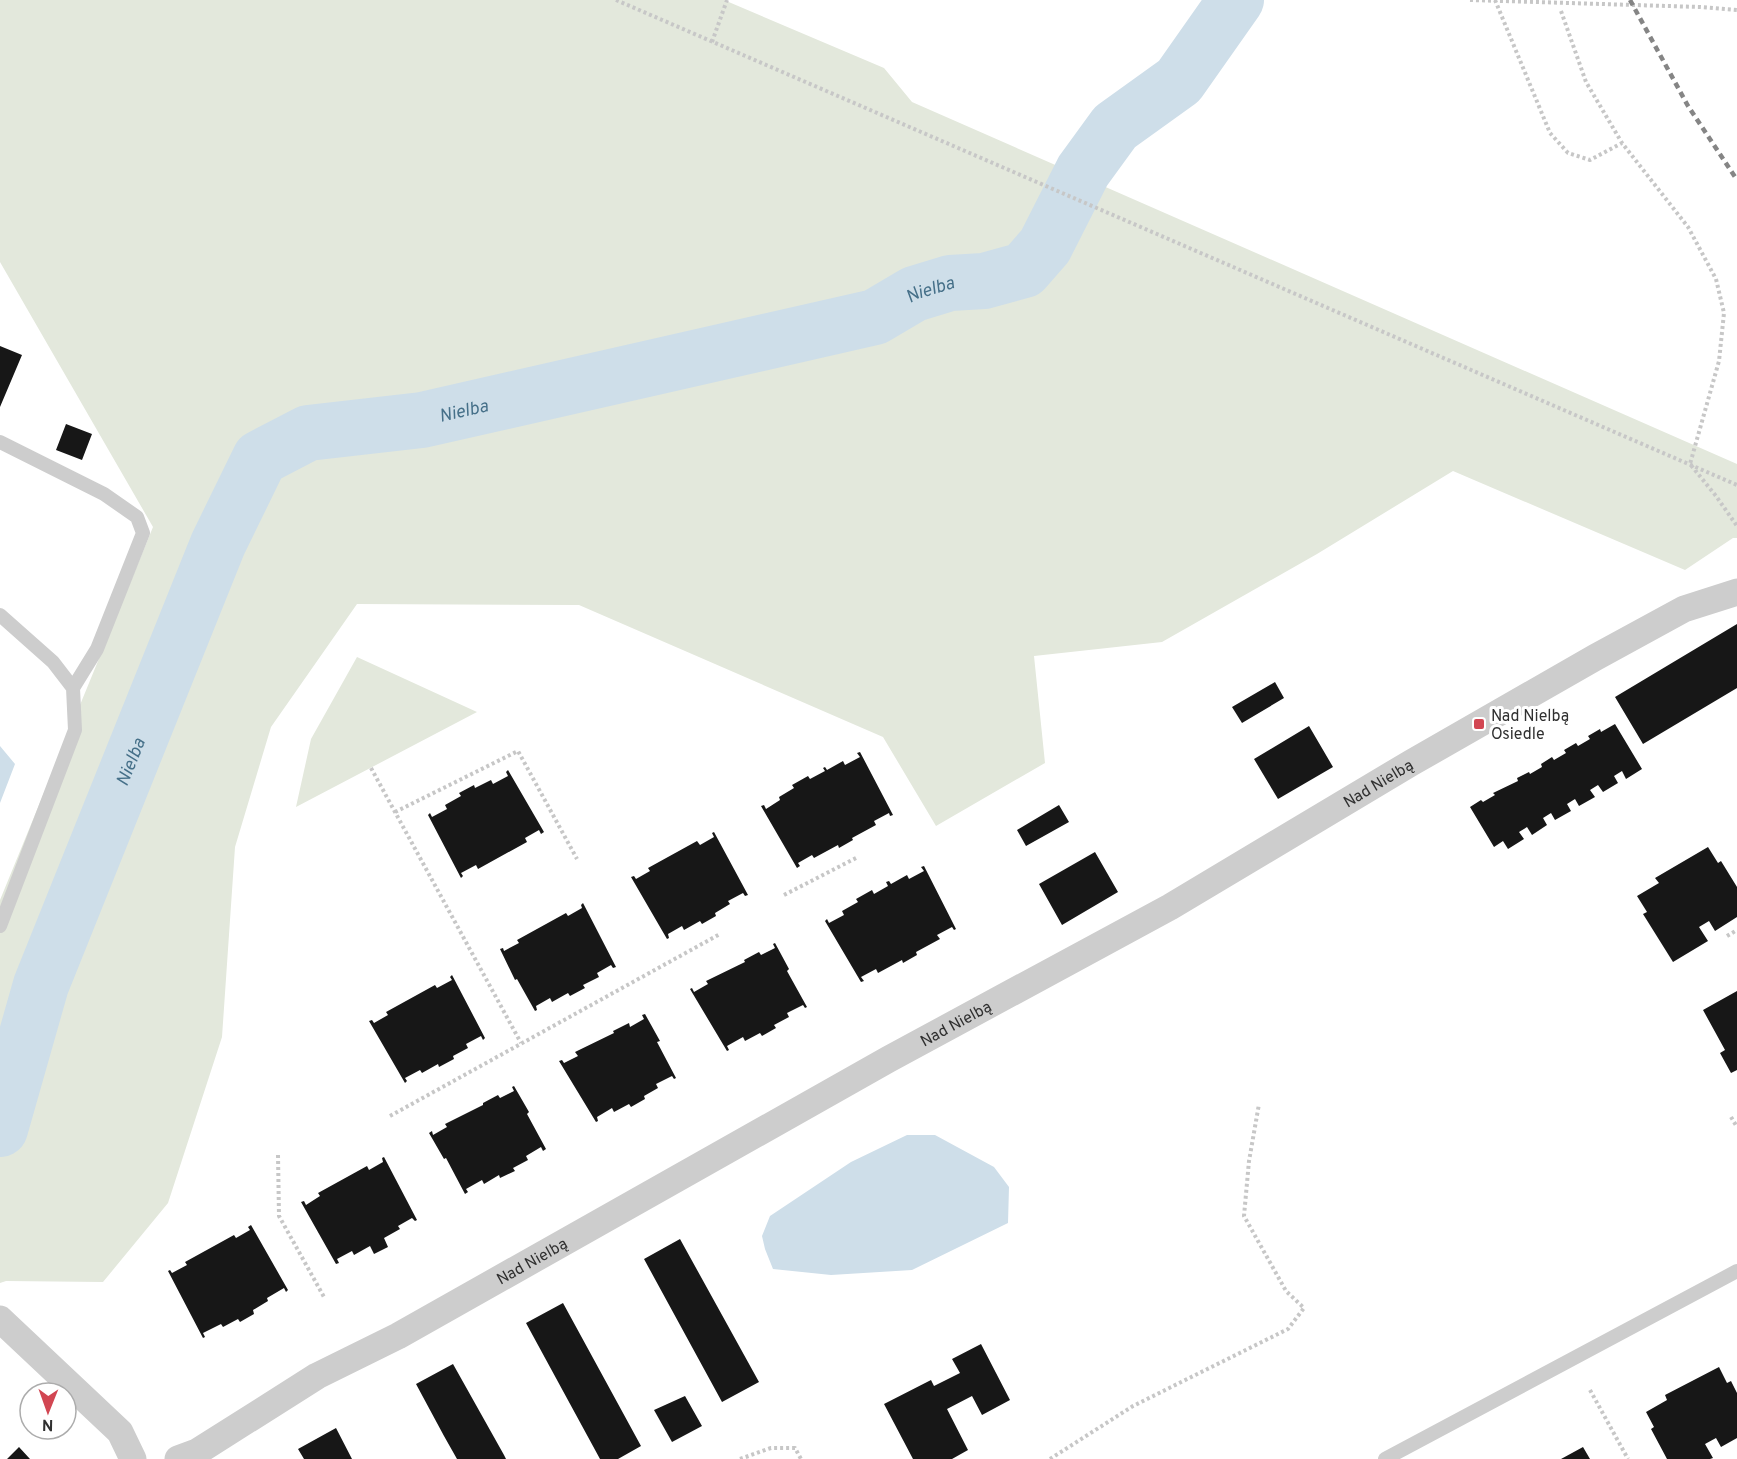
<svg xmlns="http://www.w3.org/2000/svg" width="1737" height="1459" viewBox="0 0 1737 1459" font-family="Overpass,sans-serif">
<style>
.green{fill:#e3e8dc}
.water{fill:#cedee9}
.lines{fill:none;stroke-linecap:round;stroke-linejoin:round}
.river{stroke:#cedee9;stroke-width:56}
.building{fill:#171717}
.path{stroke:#c7c7c7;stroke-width:4;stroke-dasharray:3 3;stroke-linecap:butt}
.lane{stroke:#cdcdcd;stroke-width:14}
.street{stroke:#cdcdcd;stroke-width:27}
.rail{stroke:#858585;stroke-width:4.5;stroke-dasharray:6 4.5;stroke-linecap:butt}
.poi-dot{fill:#d24652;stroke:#fff;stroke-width:2}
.labels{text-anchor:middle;stroke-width:6;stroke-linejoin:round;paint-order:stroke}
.poi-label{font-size:16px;fill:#303030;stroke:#fff;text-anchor:start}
.street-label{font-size:16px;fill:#303030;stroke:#fff}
.water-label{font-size:18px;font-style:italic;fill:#467089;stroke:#fff}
</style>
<rect width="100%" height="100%" fill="#fff"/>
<path class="green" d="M0 0H724L884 68 912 102 1737 464V538H1733L1685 570 1453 471 1317 554 1162 642 1034 656 1045 763 936 826 883 737 579 605 357 604 271 727 235 847 222 1037 168 1203 103 1282 6 1281 0 1283V900L153 527 0 262Z
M357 657 477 712 296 807 311 739Z"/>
<path class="water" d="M0 746 15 764 0 803Z
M907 1135H935L994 1167 1009 1187 1008 1223 912 1270 831 1275 773 1269 765 1249 762 1236 770 1216 851 1162Z"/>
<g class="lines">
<path class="river" id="s1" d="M0 1129 41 985 218 544 260 458 308 433 422 420 875 317 914 294 950 283 984 281 1024 270 1045 246 1083 171 1115 127 1179 81 1236 0"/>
</g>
<path class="building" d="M0 346 22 355 0 407Z
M66 424 92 434 82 460 56 450Z
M1737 624V688L1643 744 1615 697Z
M1275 682 1284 698 1242 723 1232 707Z
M1615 724 1642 769 1626 779 1622 771 1614 776 1618 783 1603 792 1598 785 1590 790 1595 797 1579 806 1575 799 1567 804 1571 811 1555 820 1551 813 1543 818 1547 825 1532 835 1527 827 1519 832 1524 839 1508 849 1503 841 1494 847 1470 807 1481 800 1483 802 1495 795 1493 793 1518 781 1517 778 1529 772 1530 774 1542 767 1541 764 1552 757 1554 760 1566 753 1564 750 1576 743 1578 746 1590 739 1588 736 1600 729 1601 732Z
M1309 726 1333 767 1278 799 1254 759Z
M860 752 893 815 890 816 889 813 874 821 876 825 852 838 853 840 839 848 838 845 814 858 812 855 798 863 800 866 797 868 761 806 764 805 766 809 780 800 779 797 794 788 792 785 808 776 810 779 825 771 823 768 825 767 827 770 843 761 845 765 860 757 857 753Z
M508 770 544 832 541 834 539 830 525 838 527 842 478 869 476 865 461 873 463 876 461 878 428 815 430 813 432 817 447 809 445 805 461 796 459 793 474 785 475 788 491 780 493 784 508 776 506 772Z
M1059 805 1069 822 1026 846 1017 830Z
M714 832 748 895 745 896 743 893 728 901 730 904 715 913 716 916 702 924 700 921 684 930 682 926 668 934 669 938 667 939 631 877 634 876 636 879 650 871 648 868 697 841 700 845 714 837 712 833Z
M1708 847 1718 863 1721 861 1737 887V917L1715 931 1709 921 1699 927 1708 941 1673 962 1643 914 1647 912 1637 896 1659 883 1655 878Z
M1095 852 1118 892 1062 925 1039 884Z
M924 866 956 929 954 930 952 927 937 935 940 939 916 952 917 955 903 963 902 960 878 973 876 969 861 977 864 981 861 982 825 921 827 919 829 923 844 915 842 911 858 902 856 899 872 890 874 894 888 886 886 882 889 881 891 884 907 875 909 879 924 871 921 867Z
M583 903 616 967 613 968 611 965 597 973 599 977 583 985 585 988 570 996 568 993 552 1002 550 998 536 1006 537 1010 535 1011 517 979 515 980 500 949 503 948 504 951 519 943 517 940 566 913 568 916 582 908 581 905Z
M775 943 789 969 787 971 807 1007 805 1008 803 1005 787 1013 789 1017 774 1025 776 1028 762 1036 760 1033 745 1041 743 1037 727 1046 729 1050 727 1051 690 989 692 988 694 992 708 984 706 981 745 962 744 960 759 952 761 955 775 948 773 944Z
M452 975 485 1038 483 1040 481 1036 466 1044 468 1048 453 1056 454 1059 439 1067 438 1064 422 1073 420 1070 405 1078 407 1081 405 1083 369 1021 372 1020 374 1023 388 1015 386 1012 435 985 437 988 452 980 450 977Z
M1737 991V1070L1731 1073 1720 1053 1725 1050 1703 1010Z
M645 1014 660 1041 657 1042 676 1078 674 1079 672 1076 656 1084 658 1088 644 1096 645 1099 631 1107 629 1104 614 1112 612 1108 597 1117 598 1121 596 1122 559 1061 562 1060 564 1063 578 1056 575 1052 614 1033 613 1031 629 1023 630 1027 644 1019 642 1015Z
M514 1086 529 1112 527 1114 546 1149 543 1151 541 1147 526 1156 528 1160 513 1168 515 1171 500 1178 499 1175 484 1184 482 1180 466 1189 468 1192 465 1194 446 1158 444 1159 429 1133 432 1131 433 1135 447 1127 445 1124 483 1105V1103L498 1095 500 1098 514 1091 512 1087Z
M384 1157 417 1220 415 1221 412 1218 398 1226 400 1229 384 1238 388 1247 374 1254 370 1246 354 1255 352 1251 337 1259 339 1263 336 1264 301 1202 304 1201 306 1205 320 1196 318 1193 367 1166 369 1170 383 1162 382 1158Z
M251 1225 288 1290 286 1292 284 1288 267 1298 268 1301 253 1310 254 1314 240 1322 238 1319 223 1327 221 1324 203 1333 205 1337 203 1338 168 1271 170 1270 172 1273 187 1265 185 1262 234 1235 236 1238 250 1230 248 1227Z
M680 1239 759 1382 722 1402 644 1259Z
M563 1303 641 1446 618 1459H600L526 1323Z
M981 1344 1010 1400 982 1415 972 1396 947 1409 968 1450 952 1459H913L884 1404 931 1380 934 1386 960 1373 952 1359Z
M453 1364 504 1455 506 1459H457L444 1436 416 1384Z
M1719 1367 1727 1383 1731 1381 1737 1393V1438L1721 1447 1716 1438 1705 1444 1713 1458 1710 1459H1667L1651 1429 1654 1427 1646 1412 1667 1400 1665 1395Z
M685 1396 702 1426 672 1442 654 1410Z
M336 1428 352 1459H304L298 1449Z
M19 1447 30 1459H7Z
M1583 1447 1590 1459H1561Z"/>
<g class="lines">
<path class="path" d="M616 0 1737 485
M1470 0 1700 7 1737 10
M1495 0 1550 133 1568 153 1590 160 1622 143
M1561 11 1586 82 1622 143 1688 227 1716 279 1724 313 1719 361 1690 464 1716 496 1737 526
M712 42 727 0
M371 768 521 1043
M395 812 518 751 577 859
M784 895 856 858
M1727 936 1737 930
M390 1116 720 934
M1731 1117 1737 1127
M278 1155 279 1216 324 1297
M1590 1390 1628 1459
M740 1459 771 1448H795L801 1459
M1050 1459 1133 1406 1288 1329 1304 1308 1286 1291 1244 1216 1249 1161 1259 1104"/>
<path class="lane" d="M0 442 104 494 137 517 143 533 97 649 73 688
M0 615 53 662 73 688 75 730 0 926
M1385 1459 1737 1271"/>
<g class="street">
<path d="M0 1319 120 1432 133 1459"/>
<path id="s2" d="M178 1459 197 1452 317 1376 398 1336 889 1059 1170 907 1411 763 1596 657 1684 609 1737 592"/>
</g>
<path class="rail" d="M1630 0 1688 106 1737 180"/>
</g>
<rect class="poi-dot" x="1473" y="718" width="12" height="12" rx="3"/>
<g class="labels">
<g class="poi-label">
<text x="1491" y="721">Nad Nielbą<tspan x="1491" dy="18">Osiedle</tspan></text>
</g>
<g class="street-label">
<text dy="6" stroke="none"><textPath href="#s2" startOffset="1378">Nad Nielbą</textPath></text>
<text dy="6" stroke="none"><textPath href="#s2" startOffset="892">Nad Nielbą</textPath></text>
<text dy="6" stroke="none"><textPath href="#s2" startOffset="406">Nad Nielbą</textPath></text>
</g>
<g class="water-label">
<text dy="6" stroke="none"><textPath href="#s1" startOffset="1416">Nielba</textPath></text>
<text dy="6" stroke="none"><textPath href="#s1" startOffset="932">Nielba</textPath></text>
<text dy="6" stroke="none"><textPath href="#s1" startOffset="390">Nielba</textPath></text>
</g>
</g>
<g transform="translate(48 1411) rotate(181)"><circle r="28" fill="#ffffff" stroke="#acacac" stroke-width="1.5"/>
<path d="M0-4.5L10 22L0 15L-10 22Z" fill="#d24652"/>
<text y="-9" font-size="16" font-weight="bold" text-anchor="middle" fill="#303030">N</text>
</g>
</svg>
